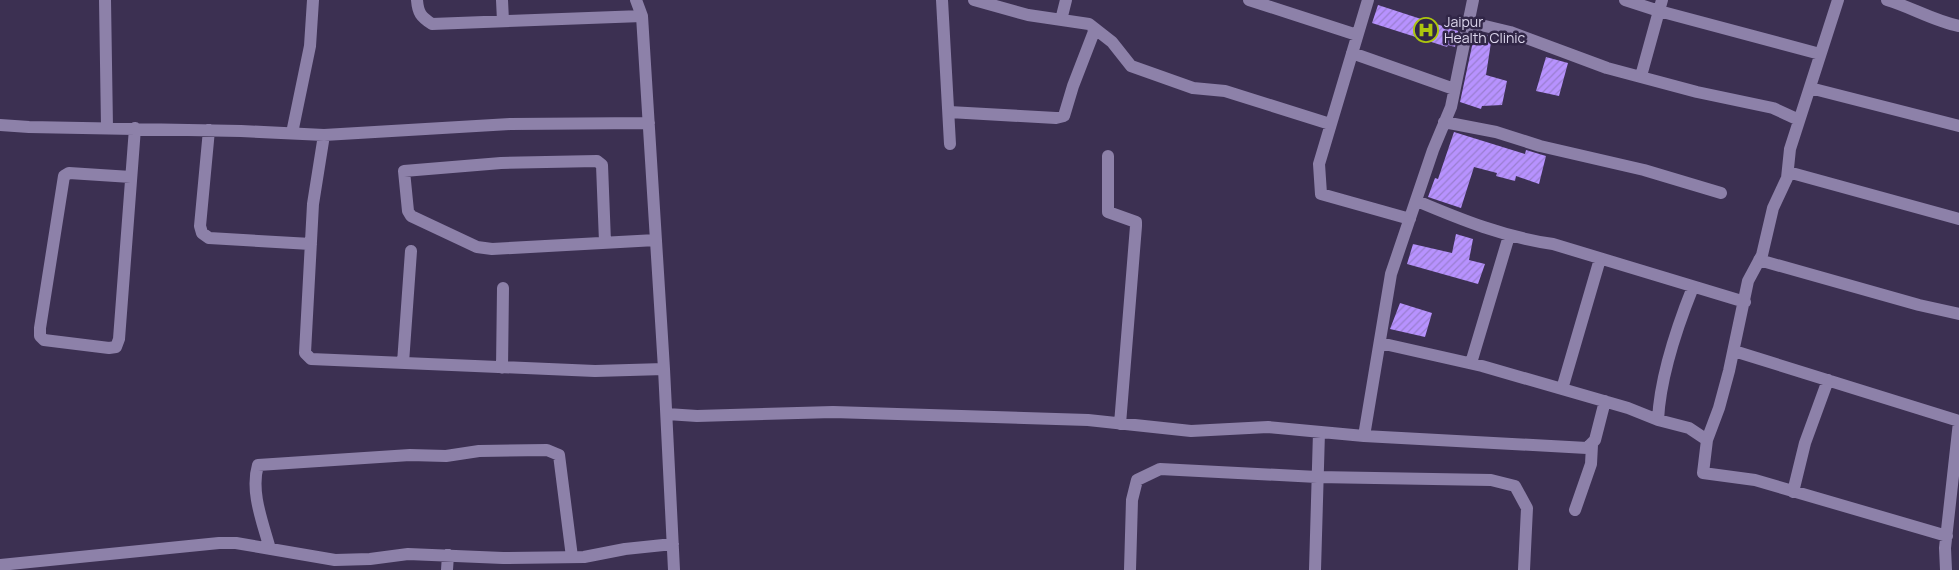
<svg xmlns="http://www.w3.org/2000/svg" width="1959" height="570" viewBox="0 0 1959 570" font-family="Manrope,sans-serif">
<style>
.building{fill:url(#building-hatch)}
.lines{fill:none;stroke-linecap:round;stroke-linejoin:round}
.minor{stroke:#8d81a9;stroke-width:12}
.labels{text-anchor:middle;stroke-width:5;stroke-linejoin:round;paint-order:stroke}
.poi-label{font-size:14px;fill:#ddd7ed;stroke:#312647;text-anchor:start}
</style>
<defs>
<pattern id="building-hatch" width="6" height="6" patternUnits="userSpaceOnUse" patternTransform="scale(1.25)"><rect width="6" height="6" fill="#b792fe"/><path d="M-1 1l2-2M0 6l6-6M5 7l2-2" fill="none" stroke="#9a7ed0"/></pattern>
</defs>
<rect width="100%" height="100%" fill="#3c3052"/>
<path class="building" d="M1378 5 1458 31 1455 47 1448 45 1447 47 1372 23Z
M1475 32 1492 36 1486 75 1507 81 1502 105 1482 106 1481 109 1460 102Z
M1546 57 1568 63 1559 96 1536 91Z
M1454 132 1525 154 1526 150 1546 156 1539 184 1516 176 1515 181 1496 176 1497 173 1474 167 1461 208 1428 197 1435 178 1438 179Z
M1456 234 1473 239 1469 260 1485 264 1478 284 1407 264 1413 244 1452 253Z
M1400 303 1432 313 1425 337 1390 329Z"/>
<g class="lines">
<path class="minor" d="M105 0 107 127
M417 0C418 13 421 17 432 24L642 16
M502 0 503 21
M636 0 642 16 664 369 674 570
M942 0 950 144
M974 0 1028 15 1089 24 1112 42 1131 66 1193 88 1225 91 1330 124
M1249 0 1357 35
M1368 0 1319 164 1321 194 1410 219
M1625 0 1659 11 1820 54
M1838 0 1790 149 1787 178 1773 208 1762 255 1748 281 1729 371 1719 408 1707 440 1703 473 1755 480 1947 536
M1887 0C1911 7 1934 21 1959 26
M1061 20 1066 0
M1467 23 1481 25 1510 32 1607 68 1697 92 1773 108 1799 120
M1352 53 1454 89
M1641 76 1662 0
M1810 88 1959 126
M949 112 1056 118 1064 116 1073 86 1095 29
M1444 122 1496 132 1540 146 1644 170 1721 193
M0 125 29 127 241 131 324 135 510 124 649 123
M209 130 200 226 202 233 209 238 311 244
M292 133 310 46 313 0
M324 135 313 204 305 353 311 359 595 371 664 369
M1108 156V212L1136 222V226L1120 424
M1788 172 1959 219
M131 177 69 173 64 176 40 328V336L44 340 109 348 116 347 119 339 135 128
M1417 201C1462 220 1504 237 1553 244L1745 302
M605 242 602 165 597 161 501 163 404 171 408 211 411 216 477 247 492 249 656 240
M1759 260 1919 305 1959 314
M1380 343 1482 366 1628 408 1658 420 1689 428 1707 440
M1734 351 1959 421
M403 363 411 251
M1471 363 1509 236
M502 368 503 288
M1562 389 1600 259
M667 414 697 416 833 412 1088 420 1191 431 1268 427 1364 436 1391 274 1433 150 1451 107 1473 0
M1658 420C1660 376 1677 327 1693 287
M1364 436 1587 448 1595 440 1605 401
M1793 492 1805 443 1828 380
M1575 510 1591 464 1592 445
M270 549C263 523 250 492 258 465L410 455 446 456 479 451 547 450 559 455 572 557
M0 565 219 543H236L335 560 370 559 408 554 503 558 584 557 625 549 673 544
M447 570 448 555
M1130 570 1132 500 1137 480 1160 469 1317 477 1491 480 1515 486 1527 508 1524 570
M1315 570 1319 432
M1946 570 1945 548 1959 422"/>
</g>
<defs>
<symbol id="hospital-ring" viewBox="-11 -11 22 22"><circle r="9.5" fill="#312647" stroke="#adc60e" stroke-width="1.5"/><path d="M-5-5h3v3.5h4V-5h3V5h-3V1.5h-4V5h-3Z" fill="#adc60e"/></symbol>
</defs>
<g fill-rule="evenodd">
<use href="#hospital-ring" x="1412" y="16" width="28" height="28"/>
</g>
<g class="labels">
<g class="poi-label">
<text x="1444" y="27">Jaipur<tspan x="1444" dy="16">Health Clinic</tspan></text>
</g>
</g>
</svg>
